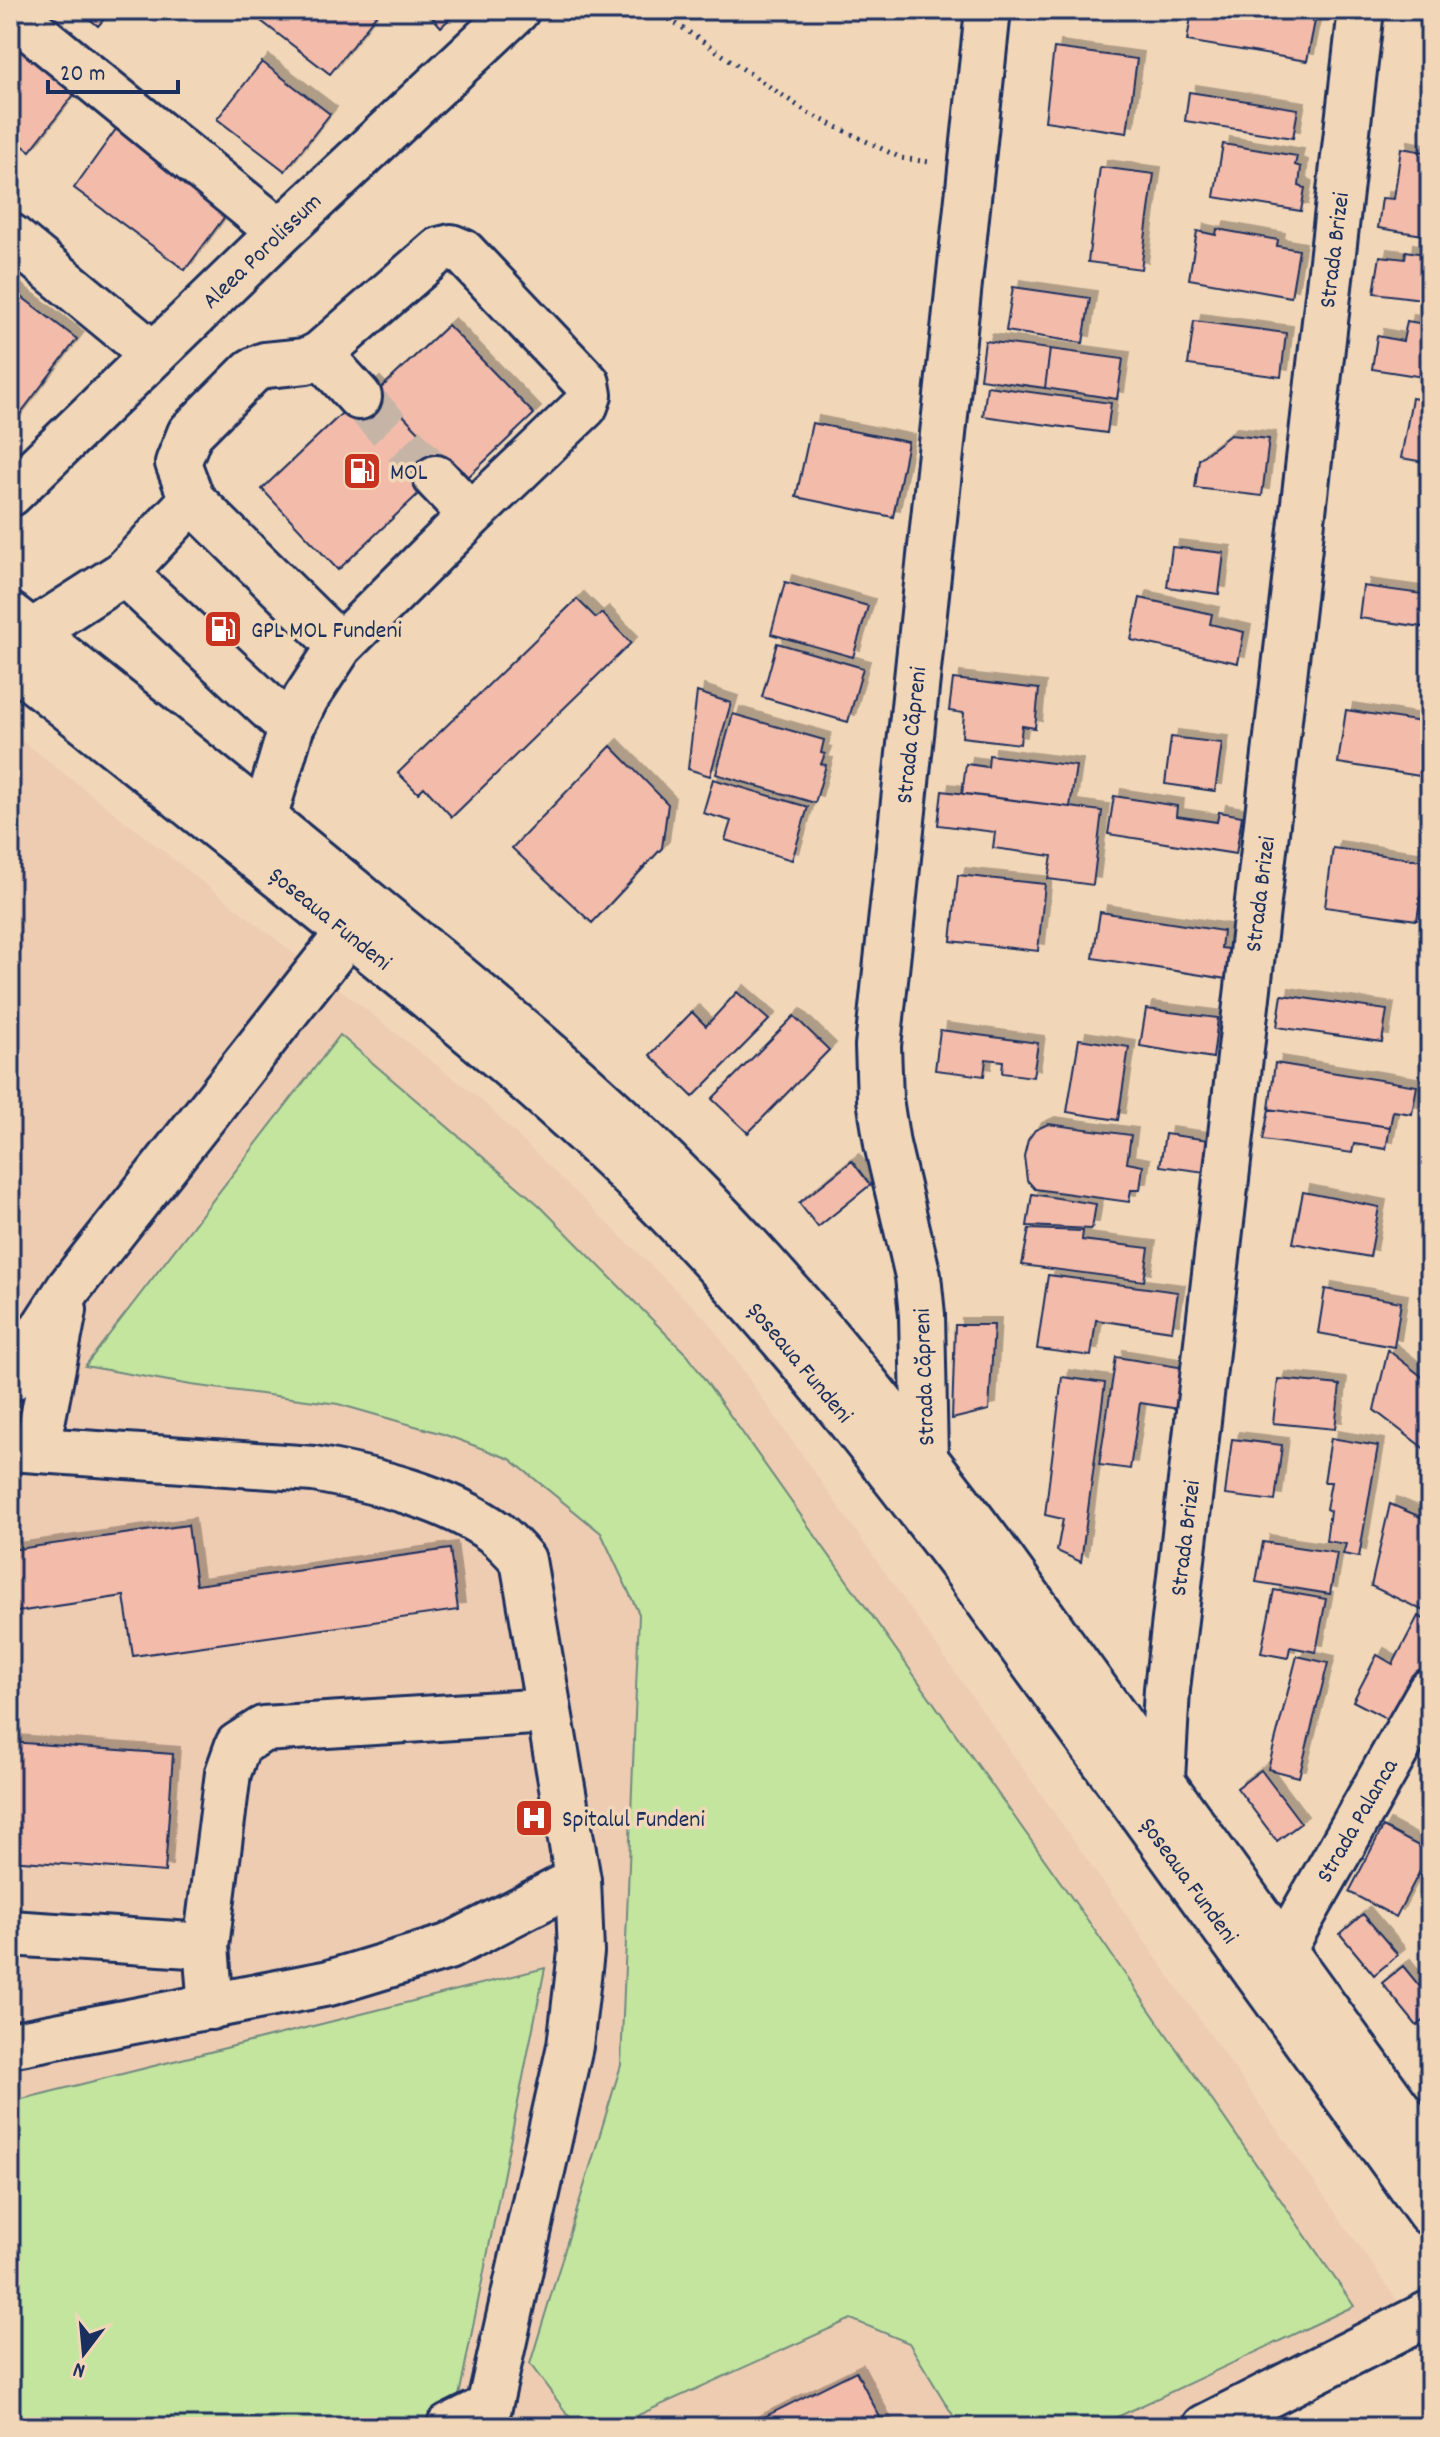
<svg xmlns="http://www.w3.org/2000/svg" width="1440" height="2437" viewBox="0 0 1440 2437" font-family="Dekko,sans-serif">
<style>
.built{fill:#eeccb2}
.green{fill:#c3e59e;stroke:#6f8a7e;stroke-width:2}
.building{fill:#f3bba9;stroke:#1b2f5e;stroke-width:2;filter:url(#shadow)}
.lines{fill:none;stroke-linecap:round;stroke-linejoin:round}
.minor-tunnel{stroke:#c6b5a6;stroke-width:44;stroke-dasharray:44 22;stroke-linecap:butt}
.minor-casing{stroke:#1b2f5e;stroke-width:50}
.major-casing{stroke:#1b2f5e;stroke-width:50}
.path{stroke:#1b2f5e;stroke-width:5;stroke-dasharray:2 6;stroke-linecap:butt}
.minor{stroke:#f1d7b8;stroke-width:44}
.major{stroke:#f1d7b8;stroke-width:44}
.labels{text-anchor:middle;stroke-width:7;stroke-linejoin:round;paint-order:stroke}
.street-label{font-size:24px;fill:#1b2f5e;stroke:#f1d7b8}
.poi-label{font-size:24px;fill:#1b2f5e;stroke:#f1d7b8;text-anchor:start}
</style>
<defs>
<filter id="shadow"><feDropShadow dx="7" dy="-7" stdDeviation="0" flood-color="#0004"/></filter>
</defs>
<rect width="100%" height="100%" fill="#f1d7b8"/>
<filter id="ink" filterUnits="userSpaceOnUse"><feTurbulence type="fractalNoise" baseFrequency=".0125" numOctaves="2"/><feDisplacementMap in="SourceGraphic" scale="16" xChannelSelector="R" yChannelSelector="G"/><feConvolveMatrix kernelMatrix="1 2 1 2 8 2 1 2 1" color-interpolation-filters="sRGB"/></filter>
<g filter="url(#ink)">
<path class="built" d="M10 731 480 1099 708 1321 1407 2314 1181 2427H10Z"/>
<path class="green" d="M340 1035 539 1205 688 1356 1091 1925 1354 2306 1096 2427H960L909 2343 851 2319 612 2427H577L530 2364 621 2065 639 1614 601 1533 510 1459 443 1434 338 1404 191 1385 85 1366Z
M545 1968 457 2406 413 2427H10V2102Z"/>
<path class="building" d="M79 10H112L98 26Z
M255 10H380L330 74 252 14Z
M426 10H459L441 27Z
M1192 10H1253L1315 21 1307 61 1187 41Z
M10 27 83 83 30 151 10 136Z
M1054 48 1137 59 1127 133 1045 121Z
M262 62 330 114 285 171 217 119Z
M1189 92 1298 109 1293 138 1185 121Z
M124 118 237 200 185 270 74 188Z
M1223 144 1297 156 1295 165 1301 167 1299 186 1305 188 1301 211 1214 197Z
M1401 148 1430 153V236L1378 228 1382 198 1394 199Z
M1100 167 1154 174 1141 269 1088 262Z
M1217 229 1278 240 1277 246 1299 250 1291 297 1189 279 1197 231 1216 235Z
M1406 251 1430 255V300L1374 293 1380 256 1405 259Z
M1013 287 1090 298 1083 343 1006 331Z
M10 288 77 339 10 427Z
M1194 321 1286 333 1281 377 1188 365Z
M1407 321 1430 325V378L1372 369 1377 336 1403 341Z
M448 325 534 414 465 480 379 390Z
M985 341 1050 349 1045 388 980 379Z
M1050 349 1123 359 1117 399 1045 388Z
M373 384 450 464 338 570 262 489Z
M987 386 1111 403 1107 433 983 416Z
M1412 398 1430 401V463L1401 458Z
M812 423 908 442 893 517 796 497Z
M1230 435 1269 439 1262 496 1195 488 1199 459Z
M1172 547 1224 553 1219 594 1167 587Z
M785 582 868 606 853 657 771 634Z
M1363 586 1430 595V628L1359 618Z
M1140 598 1212 614 1210 624 1244 632 1238 663 1131 640Z
M577 599 596 618 602 613 631 643 452 817 424 787 418 793 398 773Z
M777 643 863 668 848 722 762 697Z
M953 679 1039 689 1035 728 1022 726 1020 744 962 737 964 713 949 711Z
M697 692 731 703 710 776 688 769Z
M1346 710 1428 723 1420 776 1338 763Z
M733 714 824 740 821 753 825 754 821 764 826 765 815 803 716 774Z
M1171 737 1222 743 1215 791 1165 784Z
M611 746 668 804 662 848 592 923 512 848Z
M989 755 1076 766 1070 807 962 794 966 764 988 767Z
M713 779 808 807 792 860 725 840 731 821 703 813Z
M942 791 1102 811 1093 885 1048 879 1052 856 993 848 995 832 938 825Z
M1114 796 1177 806 1176 816 1217 822 1219 812 1242 816 1236 854 1108 834Z
M1333 848 1426 861 1417 920 1325 907Z
M958 875 1045 884 1038 951 951 941Z
M1100 912 1223 931 1221 948 1238 950 1233 980 1093 958Z
M737 992 769 1020 693 1097 650 1055 692 1012 706 1026Z
M1282 995 1387 1010 1382 1042 1277 1027Z
M1146 1009 1218 1018 1213 1058 1140 1046Z
M794 1016 829 1050 748 1133 712 1099Z
M940 1030 1038 1043 1033 1077 1002 1073 1003 1061 986 1059 984 1076 935 1070Z
M1079 1039 1129 1047 1118 1120 1067 1112Z
M1275 1063 1417 1086 1412 1114 1393 1111 1390 1127 1269 1109Z
M1269 1109 1390 1127 1386 1149 1354 1144 1352 1153 1263 1140Z
M1048 1124 1131 1135 1127 1163 1143 1166 1140 1190H1131L1129 1202 1035 1189 1027 1180 1024 1156 1028 1140 1035 1130Z
M1165 1134 1209 1140 1205 1172 1160 1166Z
M852 1161 870 1185 818 1227 799 1203Z
M1303 1192 1379 1207 1370 1257 1293 1243Z
M1032 1194 1096 1204 1092 1229 1027 1226Z
M1029 1229 1083 1231 1082 1240 1149 1248 1144 1281 1022 1265Z
M1048 1275 1178 1292 1172 1331 1096 1320 1091 1356 1037 1349Z
M1325 1289 1401 1302 1394 1347 1318 1333Z
M955 1325H994L989 1410 952 1419Z
M1388 1350 1430 1383V1453L1374 1410Z
M1116 1357 1185 1368 1179 1409 1140 1403 1130 1469 1099 1465Z
M1062 1377 1105 1383 1081 1562 1057 1551 1063 1519 1045 1515Z
M1278 1379 1340 1385 1335 1429 1273 1423Z
M1331 1438 1378 1446 1359 1557 1343 1554 1346 1544 1326 1541 1330 1511 1326 1509 1331 1482H1324Z
M1232 1439 1282 1445 1275 1501 1225 1495Z
M1390 1504 1430 1521V1614L1371 1586Z
M188 1525 196 1585 450 1549 458 1610 133 1656 124 1596 10 1613V1550Z
M1263 1542 1337 1553 1330 1594 1256 1582Z
M1274 1590 1326 1599 1316 1652 1290 1647 1288 1658 1261 1653Z
M1418 1616 1430 1622V1671L1401 1726 1353 1701 1377 1655 1393 1664Z
M1297 1656 1328 1663 1299 1777 1268 1769Z
M10 1742 173 1754 165 1872 10 1860Z
M1261 1770 1301 1823 1277 1841 1237 1788Z
M1383 1827 1430 1852 1396 1917 1349 1892Z
M1363 1914 1398 1955 1374 1975 1340 1934Z
M1403 1966 1430 1999V2016L1417 2026 1382 1983Z
M856 2371 885 2427H744Z"/>
<g class="lines">
<path class="minor-tunnel" d="M359 397 436 478"/>
<defs>
<path id="minor" d="M10 12 280 232
M10 236 153 354
M320 354 359 397
M436 478 471 515
M10 494 280 232 517 10
M192 500 340 646
M124 573 291 728
M32 632 124 573 192 500 178 463 190 433 252 371 265 365 306 361 320 354 439 250 451 247 463 252 587 383 589 395 585 406 471 515 340 646 306 698 291 728 264 819
M10 1379 69 1288 349 932
M10 1448 314 1469C374 1480 447 1497 496 1533 506 1541 515 1551 523 1560L578 1880 581 1952 570 2046 489 2407 449 2427
M37 1449 64 1310
M925 1458 922 1315 918 1276 887 1144 880 1099 878 1046 988 10
M1162 1779 1167 1689 1361 10
M10 1933 206 1946
M1283 1950 1430 1691
M211 2007 206 1946 228 1773 238 1745 263 1729 549 1711
M10 2045 329 1983 448 1947 578 1880
M1205 2427 1430 2313"/>
<path id="major" d="M10 615C132 711 253 808 373 907 486 999 599 1092 701 1197 808 1306 902 1427 994 1549L1430 2153
M10 662C130 757 250 852 368 948 476 1036 585 1126 681 1226 784 1334 875 1451 965 1569L1430 2213"/>
</defs>
<use href="#minor" class="minor-casing"/>
<use href="#major" class="major-casing"/>
<path class="path" d="M656 10 810 114 901 158 929 162"/>
<use href="#minor" class="minor"/>
<use href="#major" class="major"/>
</g>
</g>
<defs>
<symbol id="fuel-square" viewBox="-11 -11 22 22"><rect x="-9" y="-9" width="18" height="18" rx="4" fill="#c8321e" stroke="#f1d7b8"/><path d="M-5.5-6h7V0h2V4h1.3V-2.5L3-4.5l.8-.8L6-3V5H2.5V1h-1V6h-7ZM-4.2-4.7v3.2H.2V-4.7Z" fill="#fff"/></symbol>
<symbol id="hospital-square" viewBox="-11 -11 22 22"><rect x="-9" y="-9" width="18" height="18" rx="4" fill="#c8321e" stroke="#f1d7b8"/><path d="M-5-5h3v3.5h4V-5h3V5h-3V1.5h-4V5h-3Z" fill="#fff"/></symbol>
</defs>
<g fill-rule="evenodd">
<use href="#fuel-square" x="340" y="449" width="44" height="44"/>
<use href="#fuel-square" x="201" y="607" width="44" height="44"/>
<use href="#hospital-square" x="512" y="1796" width="44" height="44"/>
</g>
<g class="labels">
<g class="street-label">
<text transform="translate(261 250) rotate(-44)" y="8">Aleea Porolissum</text>
<text transform="translate(1333 250) rotate(-83)" y="8">Strada Brizei</text>
<text transform="translate(910 735) rotate(-84)" y="8">Strada Căpreni</text>
<text transform="translate(1259 894) rotate(-83)" y="8">Strada Brizei</text>
<text transform="translate(331 918) rotate(39)" y="8">Șoseaua Fundeni</text>
<text transform="translate(801 1362) rotate(50)" y="8">Șoseaua Fundeni</text>
<text transform="translate(923 1377) rotate(-92)" y="8">Strada Căpreni</text>
<text transform="translate(1184 1538) rotate(-83)" y="8">Strada Brizei</text>
<text transform="translate(1356 1820) rotate(-60)" y="8">Strada Palanca</text>
<text transform="translate(1190 1880) rotate(54)" y="8">Șoseaua Fundeni</text>
</g>
<g class="poi-label">
<text x="390" y="479">MOL</text>
<text x="251" y="637">GPL MOL Fundeni</text>
<text x="562" y="1826">Spitalul Fundeni</text>
</g>
</g>
<rect width="1440" height="2437" fill="none" stroke="#f1d7b8" stroke-width="40"/>
<rect x="20" y="20" width="1400" height="2397" fill="none" stroke="#1b2f5e" stroke-width="3" filter="url(#ink)"/>
<g transform="translate(84 2353) rotate(196)" stroke="#f1d7b8" stroke-width="6" paint-order="stroke">
<path d="M0-6L14 30L0 20L-14 30Z" fill="#1b2f5e"/>
<text y="-12" font-size="22" font-weight="bold" text-anchor="middle" fill="#1b2f5e">N</text>
</g>
<path d="M48 80v12h130v-12" fill="none" stroke="#1b2f5e" stroke-width="4"/>
<text x="60" y="80" font-size="24" fill="#1b2f5e" stroke="#f1d7b8" stroke-width="6" paint-order="stroke">20 m</text>
</svg>
